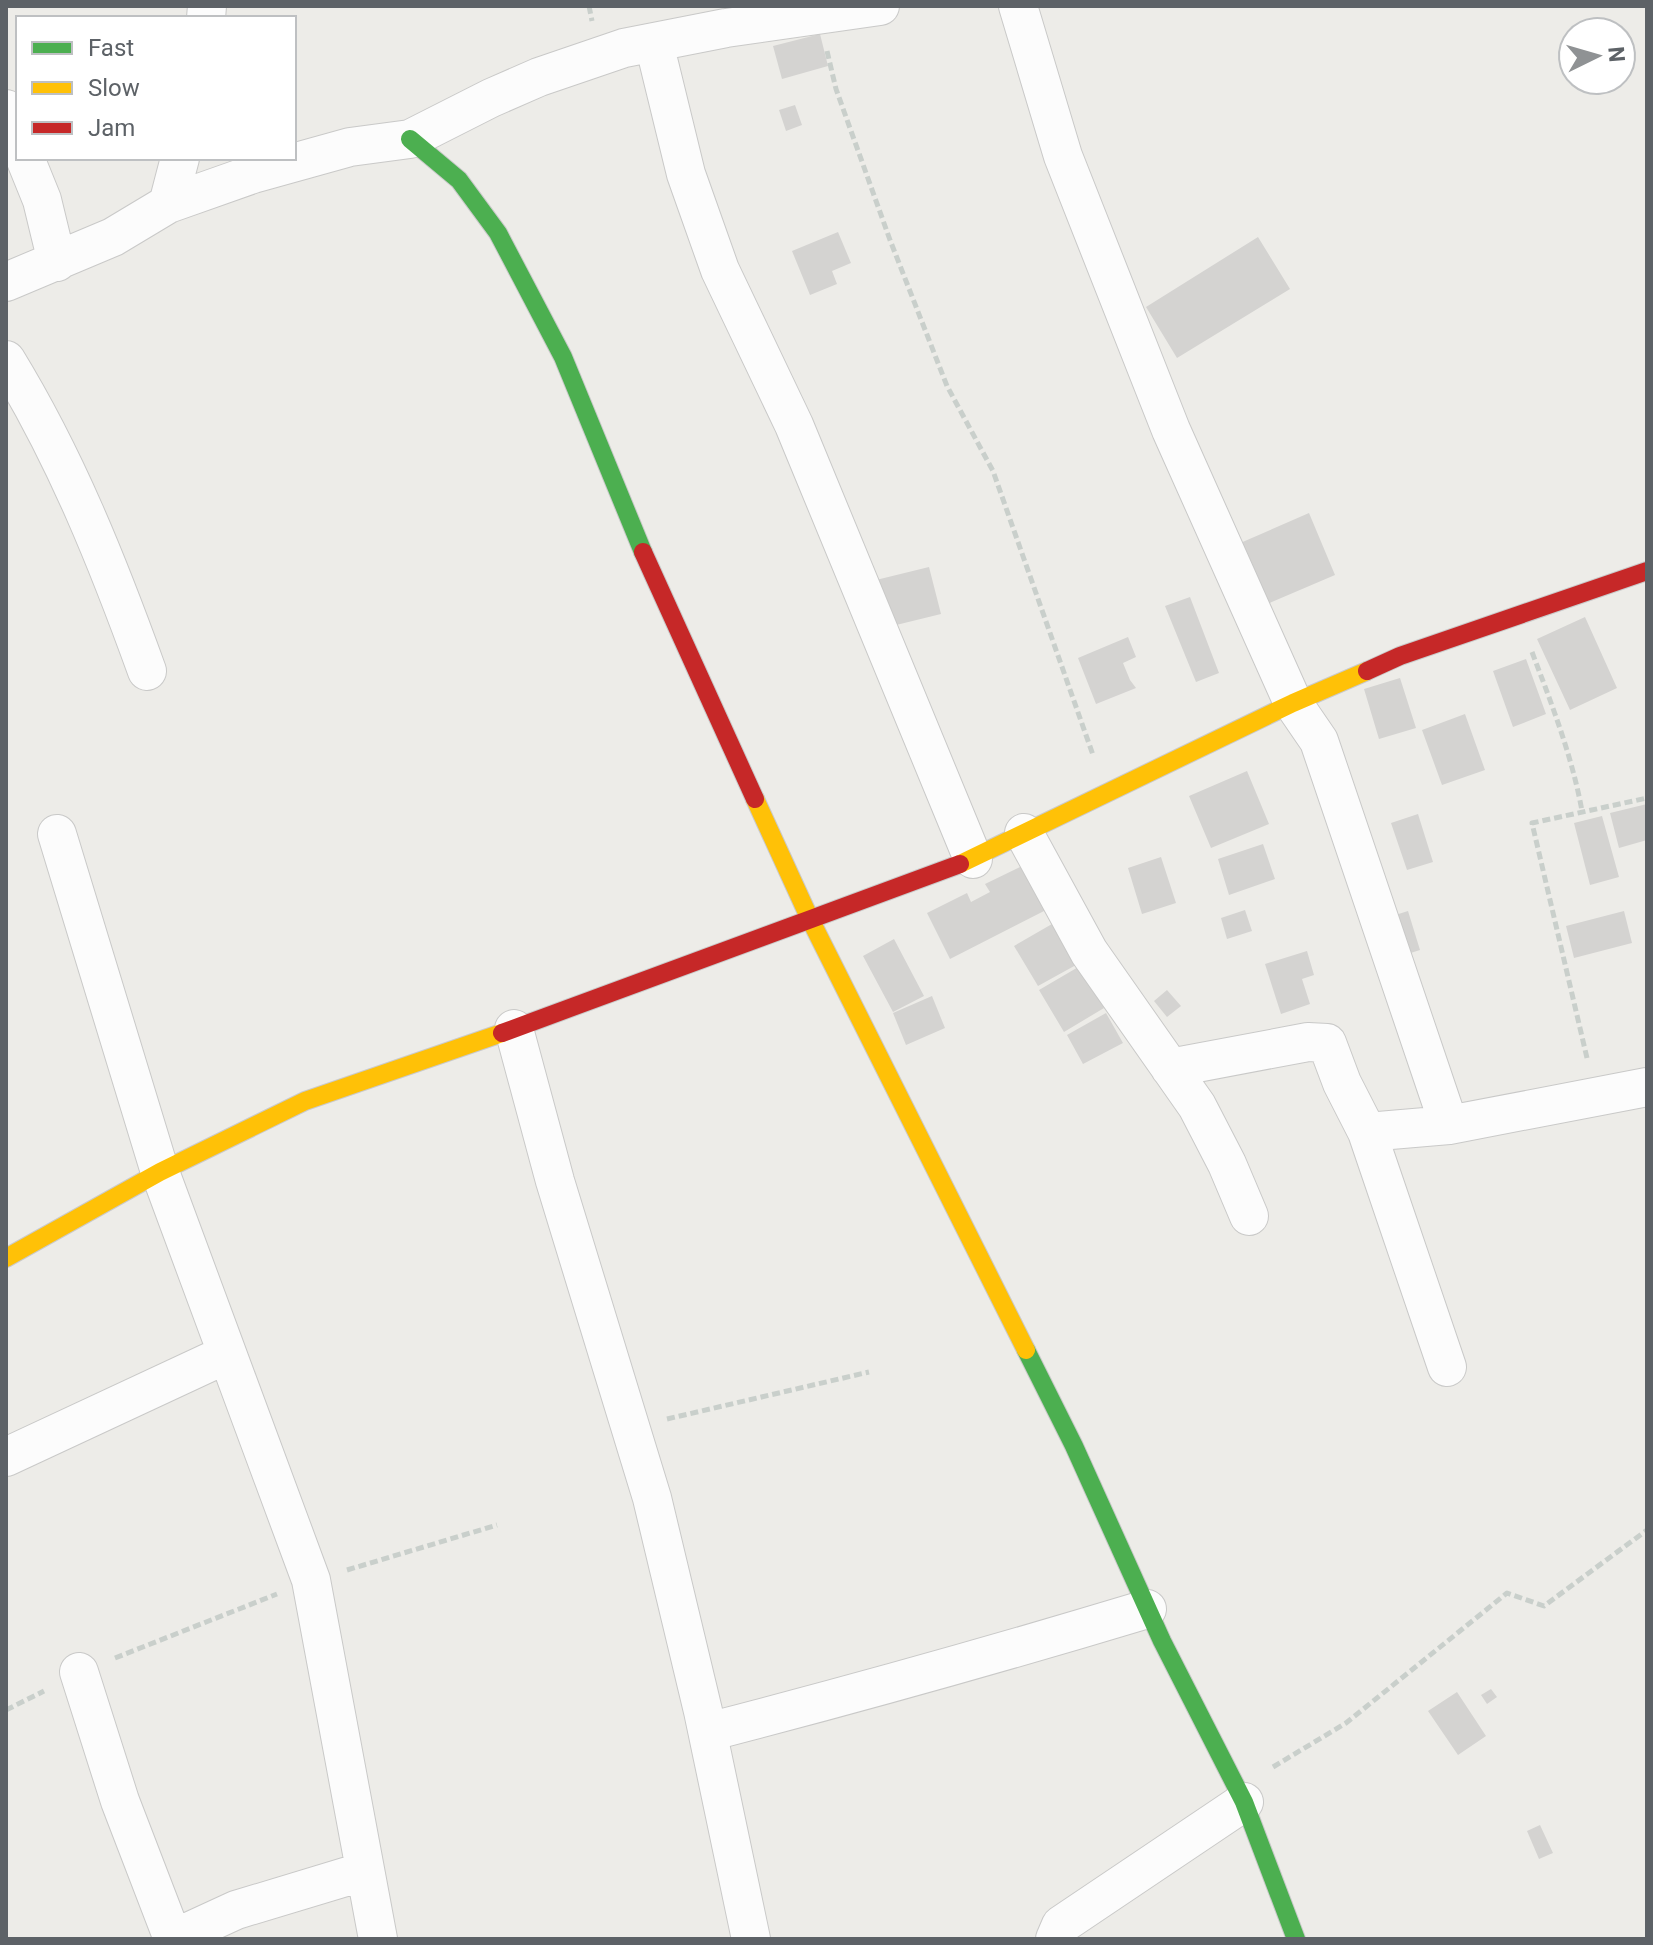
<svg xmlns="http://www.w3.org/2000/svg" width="1653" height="1945" viewBox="0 0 1653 1945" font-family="Roboto,sans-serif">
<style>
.building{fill:#d4d3d1}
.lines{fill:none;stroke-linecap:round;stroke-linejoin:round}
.street-casing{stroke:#c9c9c8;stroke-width:40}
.fast-casing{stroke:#cacaca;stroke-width:20}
.slow-casing{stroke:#cacaca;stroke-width:20}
.jam-casing{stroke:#cacaca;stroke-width:20}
.path{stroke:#c9cfcb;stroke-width:5;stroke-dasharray:8 4;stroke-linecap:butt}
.street{stroke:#fcfcfc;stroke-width:38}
.fast{stroke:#4caf50;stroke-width:18}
.slow{stroke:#ffc107;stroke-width:18}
.jam{stroke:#c62828;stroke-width:18}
</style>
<rect width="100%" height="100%" fill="#edece8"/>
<path class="building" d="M820 34 828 66 782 79 773 46Z
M795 105 802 125 786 131 779 110Z
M838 232 851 263 832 271 837 284 810 295 792 251Z
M1258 237 1290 289 1177 358 1146 307Z
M1309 513 1335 575 1265 605 1238 544Z
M929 567 941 614 888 627 876 580Z
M1190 597 1219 673 1196 682 1165 606Z
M1585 617 1617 688 1570 710 1537 639Z
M1128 637 1136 657 1123 663 1130 680 1136 688 1096 704 1078 658Z
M1526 659 1546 714 1513 727 1493 671Z
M1400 678 1416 728 1379 739 1364 689Z
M1465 714 1485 770 1442 785 1422 730Z
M1247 771 1269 824 1211 848 1189 796Z
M1647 804V840L1619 848 1610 813Z
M1418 814 1433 862 1407 870 1391 823Z
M1602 816 1619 877 1590 885 1574 823Z
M1263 844 1275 879 1229 895 1218 859Z
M1161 857 1176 903 1142 914 1128 868Z
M1024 865 1046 910 950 959 927 913 967 893 971 902 990 892 985 884Z
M1245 910 1252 931 1227 939 1221 918Z
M1408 911 1420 950 1398 957 1386 918Z
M1624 911 1632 943 1574 958 1566 926Z
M1052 924 1076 965 1038 986 1014 946Z
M894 939 924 996 893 1012 863 956Z
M1307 951 1314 975 1302 979 1310 1004 1281 1014 1265 964Z
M1080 966 1104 1008 1064 1032 1039 990Z
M1167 990 1181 1006 1167 1017 1154 1001Z
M932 996 945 1028 906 1045 893 1013Z
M1106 1013 1123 1043 1083 1064 1067 1035Z
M1491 1689 1497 1697 1487 1704 1481 1695Z
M1457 1692 1486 1736 1458 1755 1428 1711Z
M1540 1825 1553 1853 1539 1859 1527 1831Z"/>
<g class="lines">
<defs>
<path id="street" d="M1018 6 1063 156 1171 430 1293 703 1319 741 1449 1125
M206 18 207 6
M654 43 686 174 720 270 794 425 973 859
M6 109 18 140
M25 158 42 200 57 262
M168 204 180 158
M6 282 113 237 168 204 253 174 350 147 410 139 491 98 539 77 624 48 726 28 880 6
M6 360C66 458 108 563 147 671
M1024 833 1089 952 1197 1106 1227 1164 1249 1216
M57 834 160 1172 311 1580 378 1939
M514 1029 555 1181 652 1498 703 1711 751 1939
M1170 1068 1308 1042 1327 1043 1342 1083 1367 1132 1447 1367
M1367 1132 1449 1125 1647 1087
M6 1457 227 1354
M79 1672 120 1801 173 1939
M708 1732C855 1694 1001 1653 1147 1609
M173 1939 236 1910 365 1871
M1055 1939 1061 1925 1244 1802"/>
<path id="fast" d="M410 139 459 180 498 233 563 357 643 552
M1026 1350 1074 1446 1162 1641 1244 1802 1296 1939"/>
<path id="slow" d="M755 799 809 917 1026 1350
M960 864 1293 703 1367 671
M6 1258 160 1172 305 1101 502 1033"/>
<path id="jam" d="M643 552 755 799
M1367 671 1400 656 1647 571
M502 1033 960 864"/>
</defs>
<use href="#street" class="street-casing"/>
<use href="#fast" class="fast-casing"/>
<use href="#slow" class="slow-casing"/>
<use href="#jam" class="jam-casing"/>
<path class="path" d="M589 6 592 21
M827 51 836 89 890 240 947 386 993 471 1093 755
M1532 652C1552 705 1572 756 1582 811
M1587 1058 1532 823 1647 798
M667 1419 869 1372
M347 1570 497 1525
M115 1658 277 1594
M6 1710 44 1691
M1273 1767 1346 1723 1507 1593 1544 1606 1647 1530"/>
<use href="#street" class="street"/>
<use href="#fast" class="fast"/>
<use href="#slow" class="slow"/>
<use href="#jam" class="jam"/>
</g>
<rect width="1653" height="1945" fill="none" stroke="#5d6267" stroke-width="16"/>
<rect x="16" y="16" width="280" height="144" fill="#ffffff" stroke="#bec0c2" stroke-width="2"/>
<rect x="32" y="42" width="40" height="12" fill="#4caf50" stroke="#bec0c2" stroke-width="2"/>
<text x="88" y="56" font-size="24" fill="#5d6267">Fast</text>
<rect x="32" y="82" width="40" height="12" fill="#ffc107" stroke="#bec0c2" stroke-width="2"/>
<text x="88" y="96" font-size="24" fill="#5d6267">Slow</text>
<rect x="32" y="122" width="40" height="12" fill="#c62828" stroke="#bec0c2" stroke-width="2"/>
<text x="88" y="136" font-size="24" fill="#5d6267">Jam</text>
<g transform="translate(1597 56) rotate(85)"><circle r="38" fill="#ffffff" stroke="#bec0c2" stroke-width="2"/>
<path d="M0-6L14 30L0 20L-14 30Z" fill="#8f9294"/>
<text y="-12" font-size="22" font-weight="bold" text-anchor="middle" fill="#5d6267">N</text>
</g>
</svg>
